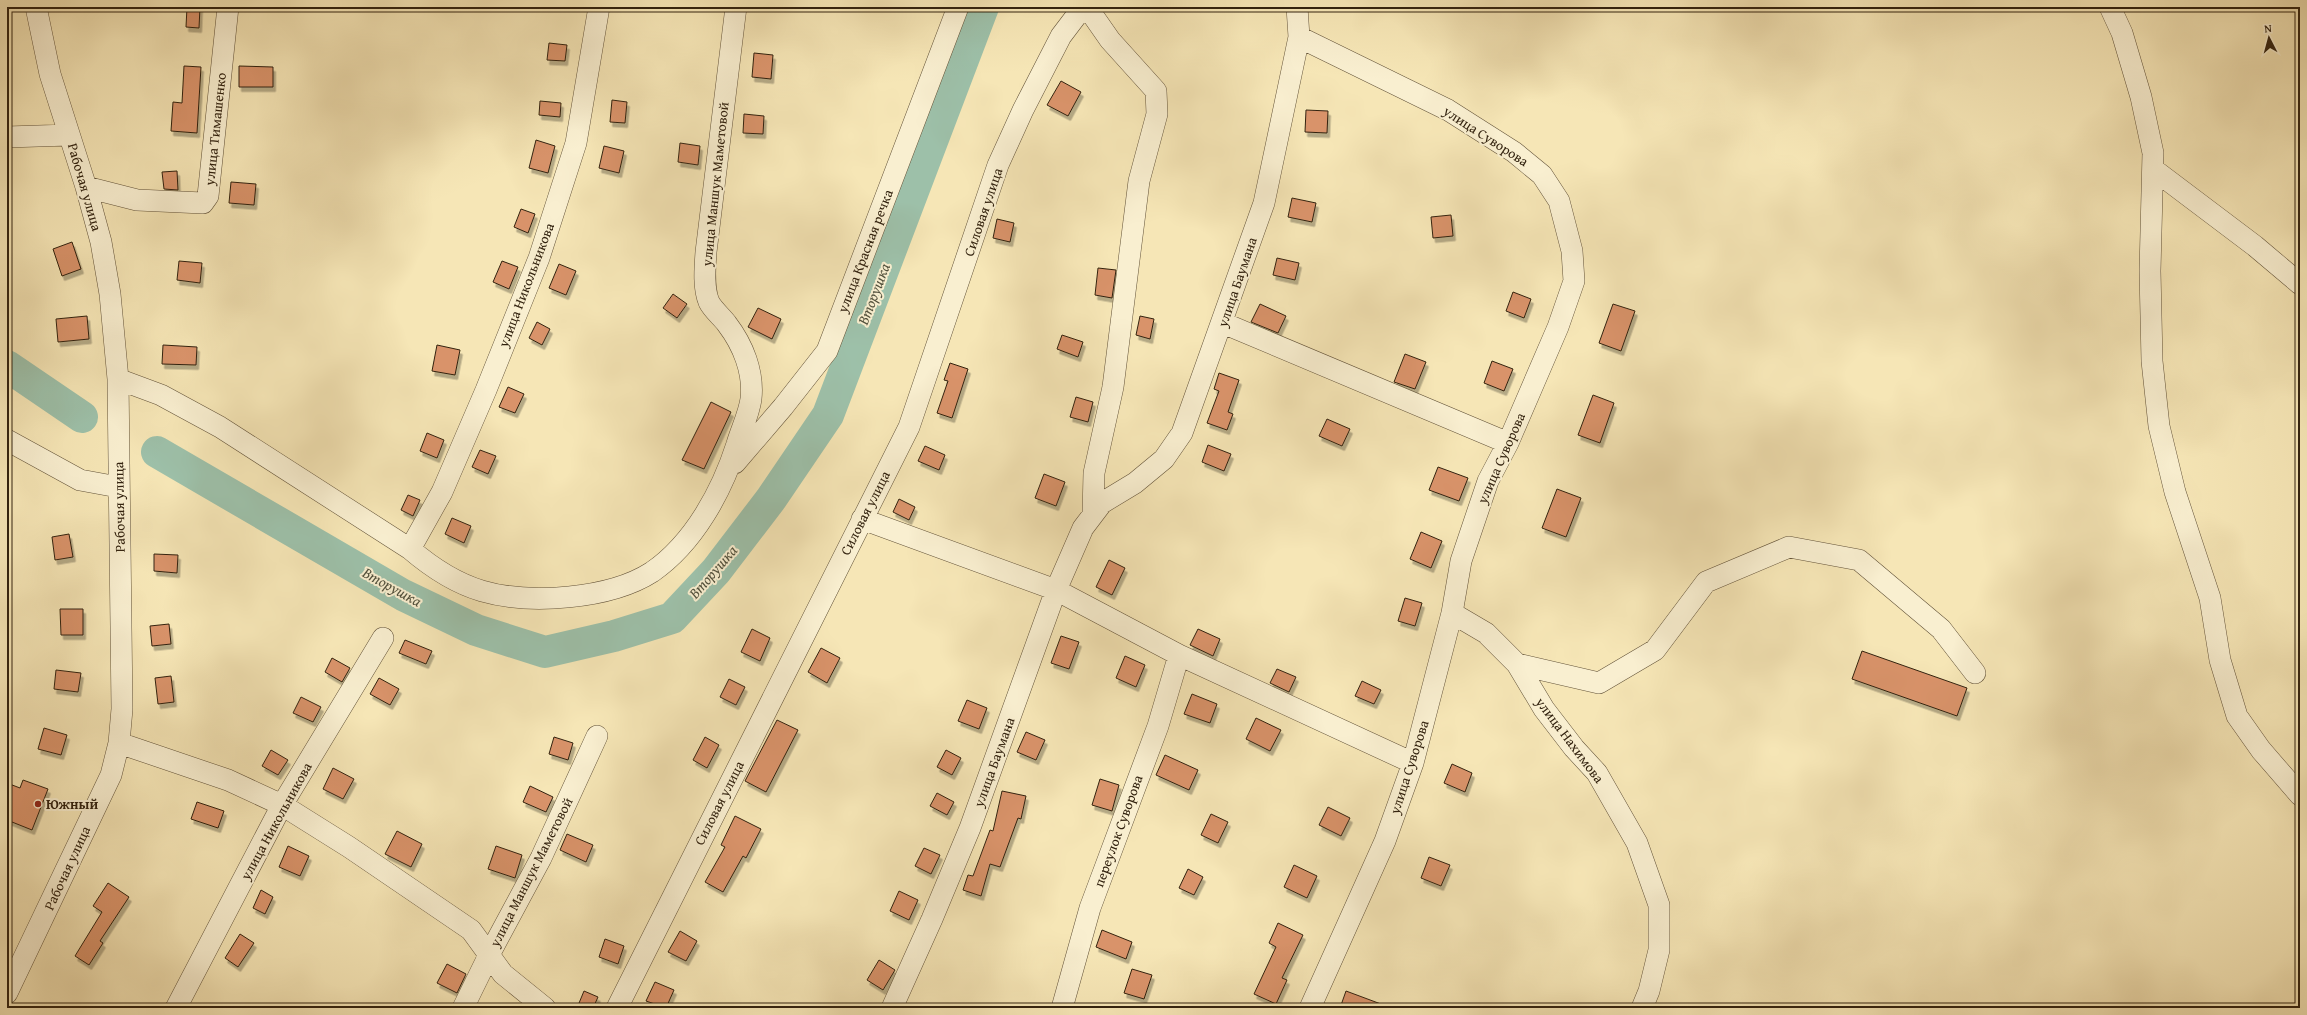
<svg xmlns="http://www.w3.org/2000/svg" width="2307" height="1015" viewBox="0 0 2307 1015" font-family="'Gentium Book Plus',serif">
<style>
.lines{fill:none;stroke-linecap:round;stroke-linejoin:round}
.river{stroke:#9dc0a9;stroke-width:32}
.building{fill:#d9936b;stroke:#32220f;filter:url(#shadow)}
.minor-casing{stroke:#635339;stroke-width:22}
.minor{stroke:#f9efd0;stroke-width:21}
.poi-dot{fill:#8f2418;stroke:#f9efd0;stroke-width:1.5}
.labels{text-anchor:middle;stroke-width:4;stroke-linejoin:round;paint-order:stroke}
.street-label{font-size:14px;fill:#32220f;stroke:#f9efd0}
.poi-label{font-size:14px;font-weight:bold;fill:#32220f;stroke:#f9efd0;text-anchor:start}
.water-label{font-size:15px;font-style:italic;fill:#52513d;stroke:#f9efd0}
</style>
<defs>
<filter id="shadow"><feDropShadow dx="2.5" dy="4.5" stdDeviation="0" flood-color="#0004"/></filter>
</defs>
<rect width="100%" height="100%" fill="#f6e6b6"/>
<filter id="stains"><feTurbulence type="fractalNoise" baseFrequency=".005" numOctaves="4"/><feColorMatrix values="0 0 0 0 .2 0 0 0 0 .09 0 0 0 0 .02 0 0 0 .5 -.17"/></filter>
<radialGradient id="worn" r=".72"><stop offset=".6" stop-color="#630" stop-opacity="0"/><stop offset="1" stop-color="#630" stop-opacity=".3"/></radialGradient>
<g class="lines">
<path class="river" d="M7 366 82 417
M157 452 403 595 476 630 545 652 614 636 672 618 716 571 771 499 828 415 983 7"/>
</g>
<path class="building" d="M187 7H200L199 28 186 27Z
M549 43 567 45 565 61 547 60Z
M754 53 773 55 771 79 752 77Z
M184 66 201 67 197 133 171 131 173 102 182 103Z
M239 66 273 67V87H239Z
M1061 81 1081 92 1068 116 1047 105Z
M612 100 627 102 625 123 610 122Z
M540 101 561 103 560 117 539 115Z
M1306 110 1328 111 1327 133 1305 132Z
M744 114 764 116 763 134 743 133Z
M536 140 555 146 548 173 529 168Z
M680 143 700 146 698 165 678 162Z
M604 146 624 151 619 173 599 168Z
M177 171 178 190 164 189 162 172Z
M231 182 256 184 254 205 229 203Z
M1292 198 1316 203 1312 222 1288 217Z
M521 209 535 214 528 233 514 227Z
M1451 215 1453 236 1433 238 1431 217Z
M997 219 1014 223 1010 242 993 238Z
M72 242 81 269 62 276 53 249Z
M1277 258 1299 263 1295 280 1273 275Z
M179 261 202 263 200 283 177 280Z
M502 261 518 267 509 289 493 282Z
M559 264 576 271 566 295 549 288Z
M1098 268 1116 270 1112 298 1095 295Z
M1513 292 1531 299 1524 318 1506 311Z
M673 294 687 304 677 318 663 308Z
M1260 304 1286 316 1278 333 1251 322Z
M1613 304 1635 311 1621 351 1599 343Z
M758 308 781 319 772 339 748 327Z
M87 316 89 339 58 342 56 319Z
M1140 316 1154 319 1150 339 1136 335Z
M537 322 550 329 542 345 529 338Z
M1062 335 1083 342 1078 357 1057 349Z
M163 345 197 347 196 365 162 364Z
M437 345 460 350 455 375 432 371Z
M1405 354 1426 362 1415 389 1394 382Z
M1492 361 1513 369 1504 391 1484 383Z
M950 363 968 369 952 418 937 413 948 381 944 380Z
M1219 373 1239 380 1228 412 1233 414 1227 430 1207 423 1219 391 1214 389Z
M508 387 524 394 515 413 499 407Z
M1593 395 1614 403 1600 443 1578 435Z
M1076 397 1093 402 1088 422 1070 417Z
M711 402 731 412 704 469 682 460Z
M1327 419 1350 429 1342 446 1319 436Z
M427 433 444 440 437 458 420 451Z
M1208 445 1231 454 1224 471 1202 462Z
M925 446 945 455 939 470 918 461Z
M480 450 496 456 488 474 472 467Z
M1438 467 1468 478 1459 501 1429 490Z
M1044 474 1065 482 1056 506 1035 498Z
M1557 489 1581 498 1566 537 1542 528Z
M408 495 420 500 413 516 401 510Z
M899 499 915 507 909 520 893 512Z
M452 518 471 526 464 543 445 534Z
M1421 532 1442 541 1431 568 1410 559Z
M69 534 73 557 55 560 52 537Z
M154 554 178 555 177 573 154 571Z
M1109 560 1125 568 1112 595 1096 587Z
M1405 598 1422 603 1415 626 1398 621Z
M60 609H83V635H61Z
M169 624 171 644 152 646 150 626Z
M752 629 770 638 760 661 741 652Z
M1198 629 1220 639 1213 656 1190 645Z
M1061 636 1079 642 1069 669 1051 663Z
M405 640 432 651 426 664 399 653Z
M821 648 840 658 827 683 808 672Z
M1862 651 1967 688 1957 716 1852 679Z
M1125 656 1145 665 1136 687 1116 678Z
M332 658 350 668 342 682 325 672Z
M1277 669 1296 677 1289 692 1270 683Z
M56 670 81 673 78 692 54 689Z
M171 676 174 702 158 704 155 678Z
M379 678 399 689 390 705 370 694Z
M729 679 745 687 736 705 720 697Z
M1362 681 1381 690 1374 704 1355 696Z
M1192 694 1217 704 1210 723 1184 714Z
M301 697 321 707 313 722 293 713Z
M967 700 987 708 979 729 958 721Z
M1256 718 1281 730 1270 751 1246 739Z
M777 720 798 730 766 792 745 781Z
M44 728 67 735 61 755 38 749Z
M1026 732 1045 740 1036 760 1017 752Z
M554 737 573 743 568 760 549 754Z
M705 737 719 745 707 768 693 760Z
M271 750 288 760 278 775 262 766Z
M946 750 961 758 952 775 937 767Z
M1165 755 1198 770 1189 790 1156 775Z
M1452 764 1472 773 1465 792 1444 783Z
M333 768 354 779 343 799 323 789Z
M1100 779 1119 785 1112 811 1092 805Z
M23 780 48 789 32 830 7 820V783L20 788Z
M530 786 553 797 546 812 523 802Z
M1002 791 1026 796 1021 819 1018 818 1000 867 990 864 981 896 963 890 968 875 973 876 990 830 993 831Z
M937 793 954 802 947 815 930 806Z
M197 802 224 811 218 828 191 819Z
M1328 807 1350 818 1341 836 1319 825Z
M1211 814 1228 822 1218 843 1201 835Z
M735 816 761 829 746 858 743 856 723 892 705 882 725 847 721 845Z
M397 831 422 844 411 867 385 854Z
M567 834 593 845 586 862 560 850Z
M288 846 309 856 300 876 279 867Z
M496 846 522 855 515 878 488 869Z
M924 848 940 855 931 874 915 866Z
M1429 857 1450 865 1441 886 1421 878Z
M1294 865 1317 876 1307 898 1284 887Z
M1188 869 1203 877 1194 895 1179 888Z
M108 883 129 897 100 941 103 943 89 965 75 956 102 912 93 906Z
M261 890 273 897 265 914 253 908Z
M899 891 918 900 909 920 890 911Z
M1278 923 1303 935 1282 978 1287 980 1276 1004 1254 994 1276 947 1269 943Z
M1102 930 1132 942 1126 959 1096 947Z
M680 931 697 941 686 961 668 952Z
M240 934 254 943 238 967 225 958Z
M605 939 624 946 618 964 599 957Z
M879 960 895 970 883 990 867 980Z
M447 964 466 974 457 993 437 983Z
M1132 969 1152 975 1144 999 1124 993Z
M655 982 674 990 666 1008 646 1001Z
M584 991 598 997 593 1008H577Z
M1346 991 1389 1007 1388 1008H1340Z"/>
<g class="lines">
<defs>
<path id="minor" d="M1087 7 1110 40 1156 91 1157 114 1139 181 1113 387 1094 473 1093 515
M2110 7 2122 33 2141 97 2153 153 2150 271 2152 361 2159 426 2175 492 2210 598 2220 660 2237 716 2261 750 2300 795
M1299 37 1448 110 1514 152 1542 175 1559 201 1572 251 1574 281 1558 327 1508 443 1488 481 1461 561 1452 613 1413 763 1385 841 1310 1008
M7 137 69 135
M2153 169 2255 246 2300 284
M86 187 137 200 203 203 208 196 228 7
M1223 323 1508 443
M118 379 161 395 220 427 410 549C431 567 455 583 482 591 530 605 610 599 652 572 694 543 722 491 737 444 741 430 749 414 751 399 754 372 743 345 727 324 722 317 713 310 709 302 703 288 705 267 706 252L736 7
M7 440 80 480 118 487
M735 463 783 407 827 351 958 7
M862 519 1056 590 1179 655 1413 763
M410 549 442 492 486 390 539 258 576 143 599 7
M1452 613 1486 633 1517 664 1544 709 1574 748 1597 773 1637 843 1659 905V950L1649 991 1642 1008
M1517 664 1599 683 1655 650 1706 582 1789 547 1859 560 1941 629 1975 673
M119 743 228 780 282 805 349 847 471 930 503 974 545 1008
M7 993 111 775 119 743 122 709 118 379 110 294 101 242 86 187 50 74 36 7
M176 1008 282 805 383 638
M463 1008 490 953 541 858 597 736
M617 1008 909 427 998 165 1023 110 1061 36 1083 7
M892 1008 932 919 970 828 1056 590 1083 528 1102 503 1135 483 1164 459 1182 433 1264 203 1299 37 1297 7
M1062 1008 1090 908 1158 726 1179 655"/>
</defs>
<use href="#minor" class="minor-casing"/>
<use href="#minor" class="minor"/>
</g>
<circle class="poi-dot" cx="38" cy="804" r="4"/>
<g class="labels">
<g class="street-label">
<text transform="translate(215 129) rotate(-84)" y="5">улица Тимашенко</text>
<text transform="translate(1486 136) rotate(33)" y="5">улица Суворова</text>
<text transform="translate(715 184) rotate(-84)" y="5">улица Маншук Маметовой</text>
<text transform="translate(85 187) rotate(74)" y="5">Рабочая улица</text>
<text transform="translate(983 212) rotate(-71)" y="5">Силовая улица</text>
<text transform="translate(865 251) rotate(-69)" y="5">улица Красная речка</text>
<text transform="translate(1237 282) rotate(-71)" y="5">улица Баумана</text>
<text transform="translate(526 285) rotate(-69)" y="5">улица Никольникова</text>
<text transform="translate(1501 458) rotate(-66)" y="5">улица Суворова</text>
<text transform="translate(119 507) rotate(-91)" y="5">Рабочая улица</text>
<text transform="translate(865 513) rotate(-63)" y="5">Силовая улица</text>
<text transform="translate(1570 740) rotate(53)" y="5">улица Нахимова</text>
<text transform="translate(994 762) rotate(-70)" y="5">улица Баумана</text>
<text transform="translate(1409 767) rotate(-72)" y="5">улица Суворова</text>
<text transform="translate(719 803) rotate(-63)" y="5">Силовая улица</text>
<text transform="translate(276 821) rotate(-61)" y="5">улица Никольникова</text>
<text transform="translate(1118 831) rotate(-70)" y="5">переулок Суворова</text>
<text transform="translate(67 868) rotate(-65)" y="5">Рабочая улица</text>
<text transform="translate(531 872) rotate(-63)" y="5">улица Маншук Маметовой</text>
</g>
<g class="poi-label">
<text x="46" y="809">Южный</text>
</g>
<g class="water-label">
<text transform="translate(874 294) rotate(-69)" y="5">Вторушка</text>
<text transform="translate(713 572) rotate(-49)" y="5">Вторушка</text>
<text transform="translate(392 587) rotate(29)" y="5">Вторушка</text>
</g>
</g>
<rect width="2307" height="1015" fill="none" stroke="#f6e6b6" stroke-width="24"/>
<rect x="8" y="8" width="2291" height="999" fill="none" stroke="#32220f" stroke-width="2"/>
<rect x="12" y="12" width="2283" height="991" fill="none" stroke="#32220f"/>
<g transform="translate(2269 38) rotate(354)" stroke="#f9efd0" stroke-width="3" paint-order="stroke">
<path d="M0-3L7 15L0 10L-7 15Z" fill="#32220f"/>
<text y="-6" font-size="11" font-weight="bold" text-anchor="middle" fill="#32220f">N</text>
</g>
<rect width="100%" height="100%" filter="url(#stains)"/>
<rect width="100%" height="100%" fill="url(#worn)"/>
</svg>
